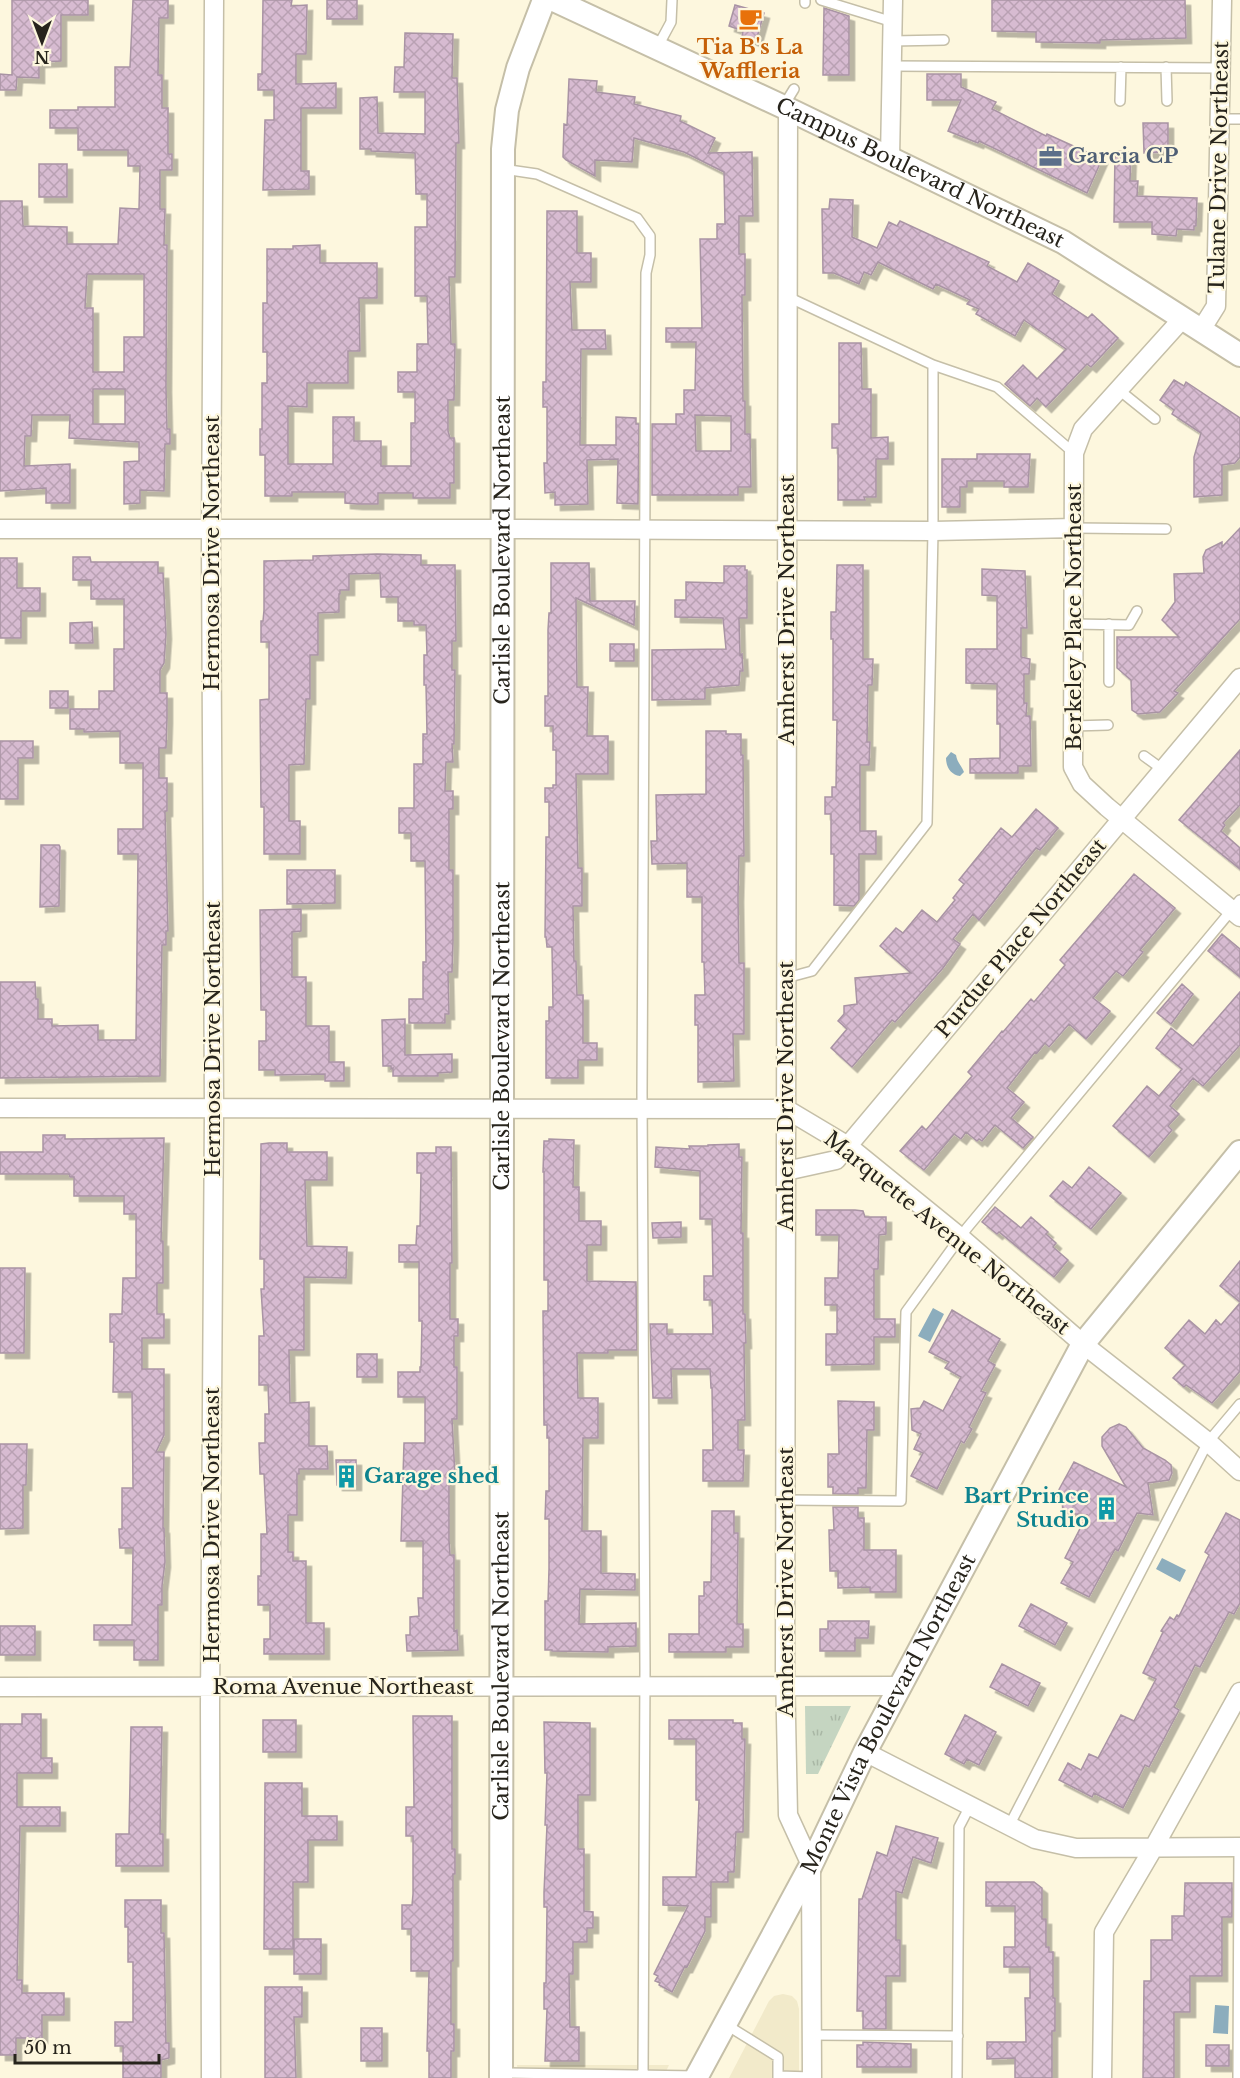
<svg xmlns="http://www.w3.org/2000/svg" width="1240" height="2078" viewBox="0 0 1240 2078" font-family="'Libre Baskerville',serif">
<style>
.built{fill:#f2eaca}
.park{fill:url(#park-tufts)}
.water{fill:#8cadbd}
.building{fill:url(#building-cross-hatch);stroke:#a994a4;stroke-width:1.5;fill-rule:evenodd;filter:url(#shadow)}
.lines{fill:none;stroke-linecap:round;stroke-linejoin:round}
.service-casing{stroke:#c5bfa8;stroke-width:12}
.minor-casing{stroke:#c5bfa8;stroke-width:21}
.tertiary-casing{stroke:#c5bfa8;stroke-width:26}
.service{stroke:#fff;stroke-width:9}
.minor{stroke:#fff;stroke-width:18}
.tertiary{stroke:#fff;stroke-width:22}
.labels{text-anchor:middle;stroke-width:4.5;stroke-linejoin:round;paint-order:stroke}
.food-label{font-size:21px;font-weight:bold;fill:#c56008;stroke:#fdf7de}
.service-label{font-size:21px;font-weight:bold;fill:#4e5e75;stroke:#fdf7de;text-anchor:start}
.street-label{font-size:21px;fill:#27241c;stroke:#fdf7de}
.culture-label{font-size:21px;font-weight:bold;fill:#0d838f;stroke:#fdf7de;text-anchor:start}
</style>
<defs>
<pattern id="park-tufts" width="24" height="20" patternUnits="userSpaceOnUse" patternTransform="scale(1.5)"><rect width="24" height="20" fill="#c5d5c1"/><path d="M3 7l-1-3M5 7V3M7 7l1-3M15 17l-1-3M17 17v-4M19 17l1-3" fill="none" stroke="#a9b7a5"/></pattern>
<pattern id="building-cross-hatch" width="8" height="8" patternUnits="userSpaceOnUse" patternTransform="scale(1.5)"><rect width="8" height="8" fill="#d7bbd1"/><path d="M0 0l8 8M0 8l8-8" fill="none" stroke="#b9a1b3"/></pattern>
<filter id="shadow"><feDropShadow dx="5.5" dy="5.5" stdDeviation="0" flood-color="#0004"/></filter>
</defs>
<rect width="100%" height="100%" fill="#fdf7de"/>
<path class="built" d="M783 1994 792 1996 797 2001 799 2009V2078H729L769 2001 774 1996Z
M517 2065H669L663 2078H518Z"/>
<path class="park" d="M805 1706H851L818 1774H806Z"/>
<path class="water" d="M951 752 956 755C957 762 961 765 964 772L960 776C951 775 946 767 946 758Z
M933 1308 944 1314 930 1342 918 1336Z
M1162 1558 1186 1570 1180 1582 1156 1569Z
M1215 2005 1229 2006 1228 2034 1213 2033Z"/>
<path class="building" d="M12 0H88V15H61V61L39 62V78L17 77 16 90H0V74L12 75Z
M133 0H168V18H159L158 75H162V108H168V154H172V170H160V209H165L164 245H167L166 387 167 429H170V444H165L164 491 140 490V503L124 504V462L139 461V442L69 438 70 415H32L31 436H25L24 466 70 464V503H46V488L0 491V201H22L23 226 67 227V244H118L120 208 139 209 140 166H128V150H78V128H50V110H78V107H115V67H130ZM87 274H144V337H124V372H93V308H85ZM93 389H125V424H93Z
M263 0H292L291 6 307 5 306 54H296V84L336 83V108H301V171H309V189L263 190 265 120H274V90H258V74H262Z
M327 0H357V19H327Z
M992 0H1185L1186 38 1100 40V43L1036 42V32L992 31Z
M735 5 764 13 756 41 742 37 743 31 729 26Z
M824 8 849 16V75H823Z
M405 33 453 34 452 78H457L459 143H456L455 277H449L451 344H455L454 400H448V431L450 438H454V483H450V498H413V493H378V504H357L345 503V492H292V496H265V455H260V429H262V383H267V352H263V303H267V249H293V246L320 245V263H377V298H359L360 351H348V383H307V407L288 406V464H333V417H354V441H381V466H411V423H415V392H398V372H417V344H428L427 296H415V227H427V194H416L415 153 371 151V149H360V98L377 97 378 133 425 134V92H394L395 67H404Z
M927 74H961V87L996 102 992 109 1046 136 1047 134 1102 159 1087 193 979 141 978 143 948 131 961 100H927Z
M569 79 597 81 596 92 635 97 634 104 681 116 680 121 715 138 708 153 752 152 753 216H739V254H745V295H742L743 401H745V434H750L751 487H738V495H652V424H676V414H684V390H695L696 342H666V328H702L700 239H717V224H725L724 172 684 152 634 138 632 162 595 160V176L566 160 563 157 564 124 567 125ZM695 415 731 416V451H696Z
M1143 123H1168V152L1144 153Z
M1115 151 1131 152 1130 181H1138L1137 196 1197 198 1196 226H1194V230L1177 229 1176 236 1152 234V222H1114Z
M39 164H67V197H39Z
M830 199 853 200 852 237 877 248 889 222 897 226 900 221 989 262 987 266 1017 282 1028 263 1059 281 1052 294 1088 318 1092 314 1118 338 1091 367 1087 364 1046 407 1037 398 1030 406 1005 384 1023 365 1037 379 1066 349 1024 320 1015 336 976 314 979 309 967 304 970 300 936 284 933 289 878 262 871 275 864 272 859 284 834 273H823L822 209H829Z
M547 211H577V253H591V282H570L572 330H605L606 349H581L580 445H616V417L636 418V424H639L638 504 617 503 618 459 587 460 588 504 555 505V492L545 493 544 463H547V407H543V382H546Z
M839 343H861L862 389H871V438L888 437V459H876V497H864L865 500H838V448H832V424H839Z
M1174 380 1184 386 1186 382 1240 418V457L1235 463 1222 465V495L1194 497V457L1201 433 1172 414 1174 410 1160 400Z
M977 454H1030L1028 487H1004V481H967V487H960V507H942V459H977Z
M1240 528V619L1174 691 1178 693 1160 712 1138 714 1132 710 1131 680 1117 668V637H1179L1162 620 1175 602 1174 574 1204 573 1203 557 1206 550 1222 542V547Z
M377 554 421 555V565H455L456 641H452V670H455L454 744H452L453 762H446L445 791H453V809H449V870H453V941L452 972H448L449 1014H445V1023H409V999H423V962H426L425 861H411V833H399V808H414V764H423V734H427L426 685H424V655H427L426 625H414V621H398V597H381L380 573 349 574V590H340V594H339V612L318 613V655H310V699H306L304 764 289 765V821H300V854H264V807H261L260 700 269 699V642H261V621H263L264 610V561L313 560V556Z
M73 557H90L91 562H158V573H163L166 634 164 663 160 670V693H167V719L166 748H159V778H167V811H165L168 931H166V945H162L160 1076 0 1078V982H35L36 999H38V1019H52V1026L98 1025V1040H136L138 854H118V829H143V763H120V731L84 732V729H70V709H99V691H114V649H124V599H91V580H73Z
M0 558H17V588H40V611H21V638H0Z
M551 563H589L590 601H635L634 625 576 598 577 687H588L587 736H608V774H576L578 868H582V906H573L574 961H576L577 995H583V1043H597V1060H578V1078H546V1021H549V1007H553L552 947H547L546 937H545L546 837H549V802H545V788H553V785H556V750H553V726H545V696H548V630L549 613H551Z
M837 565H863V659H873L872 685H868L867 742H870L869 765H860V831H876V854H859V900L854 906 834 905V854H831V814H825V797H832V787H836L837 720H833V639H831V612H836Z
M724 566H745V570H747V618H739L740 655 742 654 743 671H740L739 685 705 688V699L652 700V650L726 649 723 618 675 617V600H686V582L724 583Z
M982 569 1025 571 1027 628H1021V657L1030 659 1029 674H1024V703H1027L1026 716H1030L1031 766H1018V773H970V759L1000 758V724H997V684L966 683V649H997V596L982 595Z
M92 622 93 643H70V623Z
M610 644H634V661H610Z
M50 691H68V708H50Z
M706 731H726V734H741V755H743L744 856H739L738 897 739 963H744V1034H733L734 1081 698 1082V1025H695V995H705L704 962H702V897H687V863L652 864 651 841H657L656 795 706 794Z
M0 741H33V758H18V799H0Z
M1240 750V805L1223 823 1225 825 1221 831 1240 848V869L1179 820Z
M1036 809 1058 828 1040 850 1036 848 979 920 973 914 953 939 960 944 943 968 895 1022 892 1020 852 1067 831 1048 847 1029 838 1021 844 1014V1006L857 1004 855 978 911 973 880 946 896 928 903 933 922 910 937 922 955 900 953 898 964 884 959 880 1001 828 1012 837Z
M41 845H59L60 847 59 906 40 907Z
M287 870H335V903L287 904Z
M1134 874 1175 908 1140 950 1143 952 1123 976 1116 971 1093 998 1110 1011 1086 1039 1069 1024 1049 1047 1045 1043 1037 1053 1035 1052 1007 1088 1024 1102 1011 1118 1033 1137 1023 1148 995 1125 982 1141 979 1139 977 1141 966 1132 961 1139 954 1134 924 1170 900 1151 922 1126 926 1130 972 1076 968 1072 1002 1031 1003 1032 1031 999 1034 1002 1065 965 1060 960Z
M301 909V931L292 932V977H306V1026H329V1062H344V1081H325V1074L275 1075V1070H259V1041H266V1010H261L260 910Z
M1222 934 1240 949V977L1208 951Z
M1182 984 1193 994 1171 1024 1157 1013Z
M1240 992V1045L1203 1086 1193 1078 1170 1106 1179 1114 1168 1126 1172 1130 1149 1157 1113 1126 1147 1086 1159 1096 1182 1069 1156 1048 1171 1028 1193 1046Z
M405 1019V1055L452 1054V1072L438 1073V1076H393V1068L391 1069V1066H383L382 1020Z
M43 1135H65V1139L164 1138 161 1241H163V1283H157V1314H164V1338H142V1369H164V1435L156 1452H164L163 1528H164L165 1562 162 1586V1605H158V1660H134V1640H94V1625H132L133 1548H120L119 1529H122V1488H133L132 1392H113L114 1342H110V1314H122L123 1278H136V1214H124V1196H74V1177H70L69 1174H0V1152H43Z
M549 1139 574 1140 573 1187H579V1221H601V1245H587V1281L636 1282 637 1350H608V1353H577L578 1398H598V1438H583L582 1531H601V1573L635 1574V1590L580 1589 579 1624 636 1623V1646L608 1647V1652L552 1651V1650H545V1601H548L549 1569V1519H545L546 1491H549V1438H547V1425H544L543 1311H548V1280H544V1172H543L544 1141H549Z
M269 1143H287V1152H327V1180H305L307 1246 347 1247 346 1278 304 1277V1350H289L290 1403 309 1402V1446H327L328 1469H299V1474H297V1515H288V1552H293V1561H306V1623H324V1654H264V1639H270V1605H258V1576H261V1534H267L264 1474H260L259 1443H265V1414H269L268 1385H259V1336H264L261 1289H264V1259H260L261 1144Z
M739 1144V1157H742L741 1233H743V1314H745L746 1343H744L745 1420H738V1450H744L743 1481H703V1450H713L712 1388H711L710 1369H671L672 1398H653L650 1324H667V1334H713L712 1300H704V1276H713L712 1219H700V1171L655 1167 656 1147 690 1149 689 1146H708V1145Z
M436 1147H451L452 1263H450V1319H458V1336H454V1367H457V1419H452L455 1476H449V1540L450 1555H454V1631L457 1630 458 1650 407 1651 406 1635H410V1617L419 1616 418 1598H423V1541H401L404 1443H425V1397H398V1372H420V1367H421L422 1321H419V1262H399V1245H416L417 1226H420L421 1173H417V1153H436Z
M1089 1167 1121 1193 1091 1229 1050 1196 1063 1181 1072 1188Z
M995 1207 1021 1228 1031 1217 1048 1232 1046 1234 1056 1243 1053 1247 1068 1260 1054 1277 999 1232 997 1234 982 1222Z
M816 1210H855L863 1211 865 1217H886V1234L879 1235 878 1269H874V1319H895V1337H874V1364L826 1365V1334H837V1305H825V1278H838L839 1235H816Z
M681 1222V1237L653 1238 652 1223Z
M1240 1261V1302L1220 1286Z
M0 1268H25L24 1353H0Z
M1240 1303V1371L1212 1403 1186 1385 1184 1387 1173 1378 1185 1365 1165 1348 1189 1320 1205 1334 1216 1320 1221 1325Z
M952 1310 1000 1339 988 1361 995 1365 981 1391 986 1393 969 1427 972 1429 964 1443 961 1441 937 1489 911 1476 923 1453 914 1449 921 1434 912 1430 911 1409 920 1408 924 1401 943 1411 961 1377 945 1368 949 1362 929 1352Z
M357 1354H377V1377H357Z
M838 1401 874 1402V1430H867L866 1488H858V1494H833V1487H828V1454H839Z
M1119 1424 1126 1427 1143 1448 1165 1460 1171 1465 1172 1473 1169 1480 1148 1483 1153 1515 1137 1513 1118 1551 1115 1549 1089 1597 1061 1583 1073 1562 1065 1558 1087 1515 1063 1513 1062 1500 1056 1495 1074 1462 1126 1487 1102 1446V1437L1110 1428Z
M0 1444H27L26 1485H23V1528L0 1529Z
M336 1460H356V1485H337Z
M833 1507H858V1518H864V1550H896V1592H870V1587L838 1588V1571H830L829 1530H834Z
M712 1511H734V1533H738L737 1624H743V1647H726V1652H669V1634H699V1596H704V1582H711Z
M1226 1513 1240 1520V1603L1234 1614 1229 1612 1200 1667 1195 1665 1174 1707 1179 1710 1149 1767 1145 1765 1123 1808 1094 1793 1092 1797 1059 1780 1068 1763 1081 1770 1089 1754 1098 1758 1121 1715 1134 1721 1156 1679 1143 1673 1163 1632 1161 1631 1170 1617 1174 1620 1177 1615 1179 1616 1209 1555 1205 1552Z
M1031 1604 1067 1623 1055 1645 1019 1626Z
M828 1621H869L868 1638H855V1651H820V1629H828Z
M0 1626H35V1655H0Z
M1002 1664 1040 1683 1028 1706 990 1687Z
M22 1714H41V1758H52V1773H17V1807H60V1826H20L17 1980H22V1993H64V2015H42V2038H16V2055H0V1724H22Z
M965 1715 996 1732 979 1765 967 1759 964 1764 945 1754Z
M413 1716H452V1849H455V1874H453V1961H451V2024H454V2051H451V2078H429V2051H427L429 1971H411V1929H402V1905H412L413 1894V1836H406V1807H414Z
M263 1720H296V1752H263Z
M669 1720H733V1723H742V1739H745L743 1832H736L734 1872H728V1882H711V1917H705V1931L687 1967 685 1966 672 1992 659 1985 660 1983 655 1981 658 1976 654 1974 688 1906 663 1905V1877H696L699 1800H696V1739H669Z
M544 1722 590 1723V1795H578V1849H584V1911L593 1912V1928H587V1942H573V1974H569L570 2027H579V2061H545L547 2009H544V1983H546L547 1907H544V1892L547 1825H545L547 1773H545Z
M131 1727H162L160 1834H163V1866H116V1834H129Z
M265 1783H302V1816H337V1840H308V1882H293V1949H264Z
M896 1826 938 1838 931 1863 913 1857 902 1893 896 1891V1940H900V1976H886V2029H863V2011H857L859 1899H862L877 1852 887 1856Z
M986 1882H1034L1042 1888V1919H1046V1947H1049V1952H1053V1998H1055V2031H1052V2078H1015V2058L987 2059V2042H1026L1025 1998H1030V1967H1004V1947H1015V1906H986Z
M1185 1883H1232V1917H1222V1976H1190V2012H1174V2078H1143L1144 1981H1151V1940H1172V1916H1184Z
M125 1900H161V1933H164L166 2043H169V2058L161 2060V2078H123V2046H115V2022H133V1962H128V1927H125Z
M294 1939H321V1974H294Z
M265 1987H302V2017H294L296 2078H265Z
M361 2028H382V2061H361Z
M863 2042 911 2044V2067H857V2045H863Z
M1206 2045H1229V2066H1206Z"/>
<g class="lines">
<defs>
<path id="service" d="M805 0V3
M821 0 893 22
M892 41 944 40
M657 48 671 22 672 0
M892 66 1221 68
M1166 67 1167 101
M1120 101 1121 67
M783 107 794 89
M1220 119H1240
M503 169 537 174 637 218 650 236V255L646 273 642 1092 645 1670 643 2075
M933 365 997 387 1074 453
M1119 390 1155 419
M1075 528 1166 529
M1074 624 1129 625 1137 611
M1109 682V624
M1073 726 1108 725
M1144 756 1162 769
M786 978 812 971 927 823 933 531V365L788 297
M786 1500 901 1501 906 1312 967 1228 1240 900
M1009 1826 1208 1442 1240 1404
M725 2024 778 2057V2076
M812 2035 958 2036
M502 2073 697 2076
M778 2078V2076L812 2077
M957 2078 959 1827 970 1806
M1238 2078 1239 1847"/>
<path id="minor" d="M788 109 785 1669 788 1815 811 1865 812 2078
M890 158 893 0
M1183 318 1083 429 1074 453 1073 767 1082 784 1107 807 1240 917
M1201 330 1216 306 1222 0
M0 529H523L933 531 1075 528
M0 1108 786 1109 848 1146 960 1237 1083 1344 1208 1442 1240 1471
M786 1171 836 1160 1240 678
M0 1687 902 1686
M865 1752 1035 1839 1076 1848 1240 1847
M211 2078 210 1705 214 1109 211 548 214 0
M1102 2078 1104 1932 1154 1847 1240 1692"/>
<g id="tertiary">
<path id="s1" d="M554 0 788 109 1063 242 1240 355"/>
<path id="s2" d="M501 2078 503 149 507 110 518 68 544 0"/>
<path id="s3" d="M696 2078 811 1865 865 1752 1083 1344 1240 1152"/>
</g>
</defs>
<use href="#service" class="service-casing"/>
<use href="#minor" class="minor-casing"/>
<use href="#tertiary" class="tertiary-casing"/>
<use href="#service" class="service"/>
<use href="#minor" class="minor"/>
<use href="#tertiary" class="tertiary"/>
</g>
<defs>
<symbol id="cafe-bare" viewBox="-9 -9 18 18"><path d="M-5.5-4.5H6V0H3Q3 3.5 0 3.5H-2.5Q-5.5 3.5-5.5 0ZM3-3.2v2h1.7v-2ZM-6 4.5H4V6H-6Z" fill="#e8710a" stroke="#fdf7de" stroke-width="2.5" paint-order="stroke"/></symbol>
<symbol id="office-bare" viewBox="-9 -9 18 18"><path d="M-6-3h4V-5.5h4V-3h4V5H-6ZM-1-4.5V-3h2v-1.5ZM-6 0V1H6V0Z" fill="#5c6f8a" stroke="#fdf7de" stroke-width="2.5" paint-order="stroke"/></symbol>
<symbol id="building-bare" viewBox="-9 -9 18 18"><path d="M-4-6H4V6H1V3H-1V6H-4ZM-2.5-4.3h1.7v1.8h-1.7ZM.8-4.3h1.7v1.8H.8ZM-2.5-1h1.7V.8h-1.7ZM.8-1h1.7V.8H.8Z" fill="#0f9aa8" stroke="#fdf7de" stroke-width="2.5" paint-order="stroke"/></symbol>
</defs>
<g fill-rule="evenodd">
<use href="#cafe-bare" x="734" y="2" width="33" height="33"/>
<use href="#office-bare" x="1034" y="140" width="33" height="33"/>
<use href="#building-bare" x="330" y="1460" width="33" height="33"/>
<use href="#building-bare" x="1090" y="1492" width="33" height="33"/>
</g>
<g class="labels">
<g class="food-label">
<text x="750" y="54">Tia B's La<tspan x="750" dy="24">Waffleria</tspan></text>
</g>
<g class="service-label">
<text x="1068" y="163">Garcia CP</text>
</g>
<g class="street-label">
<text transform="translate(1219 167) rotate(-89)" y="7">Tulane Drive Northeast</text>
<text dy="7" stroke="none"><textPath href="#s1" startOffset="405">Campus Boulevard Northeast</textPath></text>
<text dy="7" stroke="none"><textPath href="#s2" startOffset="1528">Carlisle Boulevard Northeast</textPath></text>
<text transform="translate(212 553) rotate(-90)" y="7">Hermosa Drive Northeast</text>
<text transform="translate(787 610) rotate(-90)" y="7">Amherst Drive Northeast</text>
<text transform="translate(1074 617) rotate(-90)" y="7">Berkeley Place Northeast</text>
<text transform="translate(1021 938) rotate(-50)" y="7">Purdue Place Northeast</text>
<text dy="7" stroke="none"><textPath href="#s2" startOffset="1042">Carlisle Boulevard Northeast</textPath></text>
<text transform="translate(213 1039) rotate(-90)" y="7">Hermosa Drive Northeast</text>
<text transform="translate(786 1096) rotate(-90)" y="7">Amherst Drive Northeast</text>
<text transform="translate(947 1233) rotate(39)" y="7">Marquette Avenue Northeast</text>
<text transform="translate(212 1525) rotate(-90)" y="7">Hermosa Drive Northeast</text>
<text transform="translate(786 1582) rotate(-90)" y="7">Amherst Drive Northeast</text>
<text dy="7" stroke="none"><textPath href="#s2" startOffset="412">Carlisle Boulevard Northeast</textPath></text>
<text x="343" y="1694">Roma Avenue Northeast</text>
<text dy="7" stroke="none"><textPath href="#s3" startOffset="412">Monte Vista Boulevard Northeast</textPath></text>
</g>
<g class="culture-label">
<text x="364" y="1483">Garage shed</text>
<text x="1089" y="1503" text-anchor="end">Bart Prince<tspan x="1089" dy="24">Studio</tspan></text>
</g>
</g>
<g transform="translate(42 42) rotate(180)" stroke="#fdf7de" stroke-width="4.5" paint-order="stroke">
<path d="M0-4.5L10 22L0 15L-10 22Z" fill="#27241c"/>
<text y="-9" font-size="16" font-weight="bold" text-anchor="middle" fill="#27241c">N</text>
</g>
<path d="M15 2054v9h144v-9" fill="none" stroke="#27241c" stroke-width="3"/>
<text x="24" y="2054" font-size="18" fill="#27241c" stroke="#fdf7de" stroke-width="4.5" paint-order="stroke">50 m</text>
</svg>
